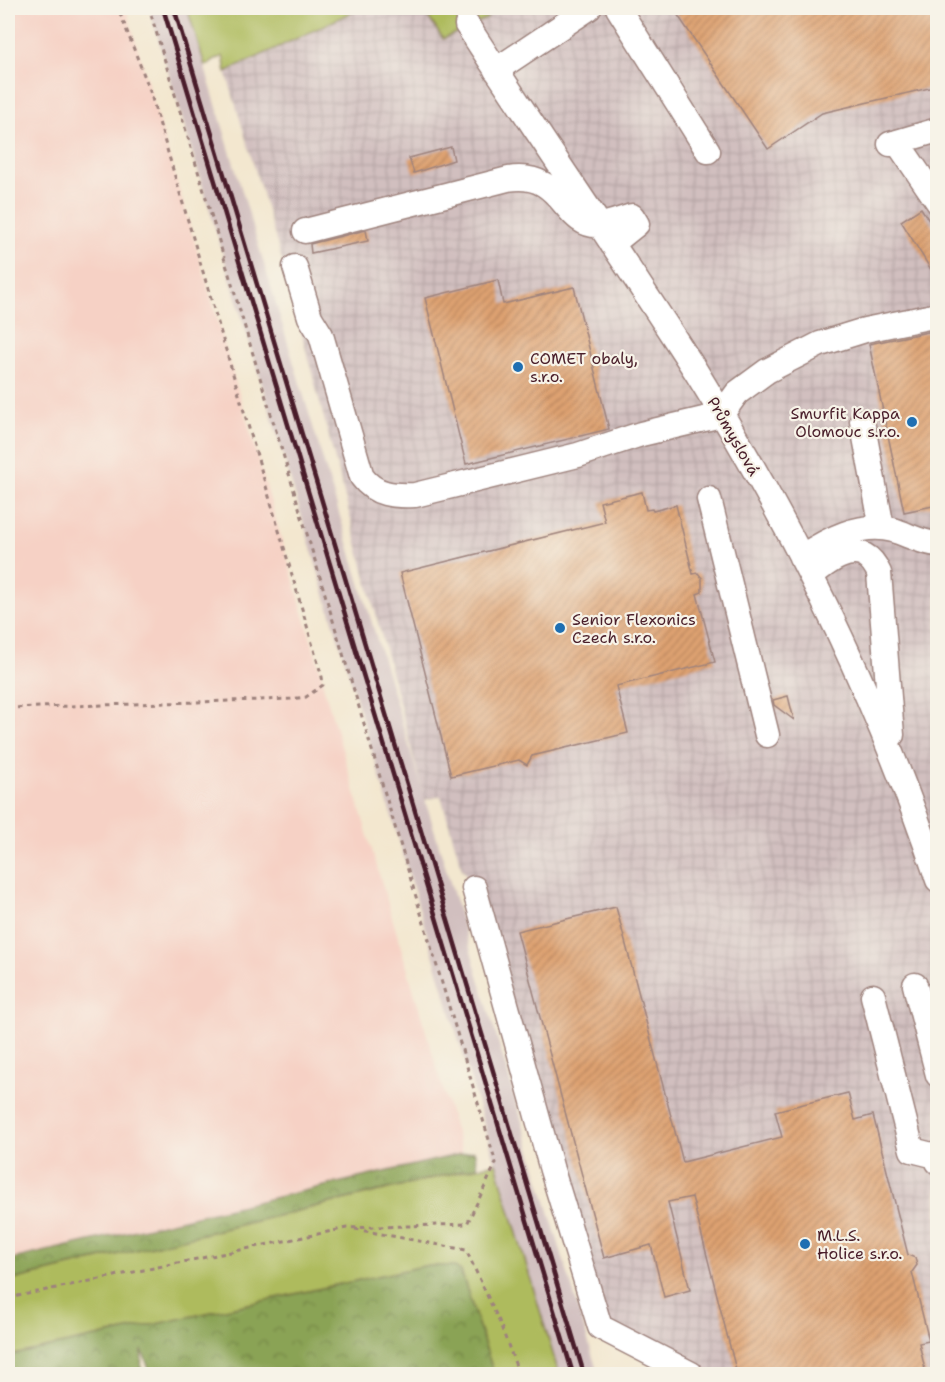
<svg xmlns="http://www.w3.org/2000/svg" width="945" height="1382" viewBox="0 0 945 1382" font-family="'Shantell Sans',sans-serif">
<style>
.built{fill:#f6d1c5}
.industrial{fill:url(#industrial-grid)}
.railway{fill:#d1bfbf}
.green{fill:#aebb5d;stroke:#7c6d44;stroke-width:1.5}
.forest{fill:url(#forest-crowns);stroke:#6a6140;stroke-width:1.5}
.building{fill:url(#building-hatch)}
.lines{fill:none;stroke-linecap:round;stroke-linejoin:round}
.minor-casing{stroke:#9e837d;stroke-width:27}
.path{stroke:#9e837d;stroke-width:3;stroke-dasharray:4.5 4.5;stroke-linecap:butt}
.minor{stroke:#fff;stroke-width:24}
.rail{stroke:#4a1f2b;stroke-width:4.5}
.poi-dot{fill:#1f6fb2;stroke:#f7f3e8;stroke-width:2}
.labels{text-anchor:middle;stroke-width:4.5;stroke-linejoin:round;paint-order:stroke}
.poi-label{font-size:16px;fill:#4a1f2b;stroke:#f7f3e8;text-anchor:start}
.street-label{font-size:16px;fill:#4a1f2b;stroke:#f7f3e8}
</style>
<defs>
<pattern id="industrial-grid" width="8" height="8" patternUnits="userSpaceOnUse" patternTransform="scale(1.5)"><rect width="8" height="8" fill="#d1bfbf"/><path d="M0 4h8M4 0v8" fill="none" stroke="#b5a4a4"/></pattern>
<pattern id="forest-crowns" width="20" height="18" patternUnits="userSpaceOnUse" patternTransform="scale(1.5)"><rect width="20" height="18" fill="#8aa354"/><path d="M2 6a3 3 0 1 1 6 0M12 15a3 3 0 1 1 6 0" fill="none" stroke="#738446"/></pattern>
<pattern id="building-hatch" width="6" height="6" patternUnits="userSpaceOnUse" patternTransform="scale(1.5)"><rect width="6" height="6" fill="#dea271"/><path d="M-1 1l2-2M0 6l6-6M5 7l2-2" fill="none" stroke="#b6835d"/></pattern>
</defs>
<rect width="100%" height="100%" fill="#f7f3e8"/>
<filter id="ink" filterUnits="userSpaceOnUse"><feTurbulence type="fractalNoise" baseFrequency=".0167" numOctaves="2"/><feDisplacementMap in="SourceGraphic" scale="12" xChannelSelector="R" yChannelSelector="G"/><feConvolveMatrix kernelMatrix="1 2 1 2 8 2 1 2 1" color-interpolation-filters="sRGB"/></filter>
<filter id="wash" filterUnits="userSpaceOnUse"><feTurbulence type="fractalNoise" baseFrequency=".008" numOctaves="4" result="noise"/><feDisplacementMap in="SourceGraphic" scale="24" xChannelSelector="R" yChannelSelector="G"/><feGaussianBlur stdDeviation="1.35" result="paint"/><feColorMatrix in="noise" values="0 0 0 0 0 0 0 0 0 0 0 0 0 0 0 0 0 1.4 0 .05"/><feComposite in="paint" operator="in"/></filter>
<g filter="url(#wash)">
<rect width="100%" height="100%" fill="#f3e7cf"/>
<path class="built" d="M8 8H126L322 677 323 685 465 1163 8 1270Z"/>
<path class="industrial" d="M361 8H422L443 39 478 8H937V1374H683L600 1327 475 888 462 869 441 796 425 800 284 267 226 72Z"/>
<path class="railway" d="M149 8H187L598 1374H559Z"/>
<path class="green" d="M187 8H361L226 72 223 56 205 66Z
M422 8H481L488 18 443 39Z
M496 1163 559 1374H494L461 1271 452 1266H424L8 1356V1281Z"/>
<path class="forest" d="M474 1151 478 1167 8 1281V1260Z
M424 1266H453L461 1271 494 1374H151L142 1350 141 1374H8V1356Z"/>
<g id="blocks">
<path class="building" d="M673 8H929L938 21V86L822 113 768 149Z
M451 147 454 160 414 173 409 158Z
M921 208 938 235V281L901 221Z
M366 230 368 241 311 253 310 244Z
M498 280 503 304 574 287 609 429 466 464 425 298Z
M938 330V505L904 512 869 344Z
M642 492 646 510 652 509 653 511 676 505 693 574 698 573 702 578V592L697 594 715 662 616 686 628 733 532 756 527 765 519 760 451 776 400 573 605 522 600 502Z
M788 696 794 720 774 705 773 700Z
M616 907 683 1162 782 1137 775 1111 848 1093 855 1120 873 1115 908 1255 915 1258 917 1265 912 1272 929 1341 919 1343 926 1374H737L692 1197 668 1202 690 1290 664 1297 651 1245 604 1258 517 931Z"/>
</g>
</g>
<g filter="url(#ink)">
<use href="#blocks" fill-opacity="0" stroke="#9e837d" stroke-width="1.5"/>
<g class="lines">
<defs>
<path id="minor" d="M618 8 708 151
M467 25C542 141 621 254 695 370 795 530 878 701 938 880
M496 70 589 8
M897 142 938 202
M890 144 938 130
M305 231 508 179C565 170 562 228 600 225 610 224 622 219 632 216L637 224 612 244
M295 267 310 317 321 335 362 477C375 495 394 496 415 495L578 455 641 434 721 415 737 393 767 371 820 344 865 330 938 315
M862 421 882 528
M709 499 767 735
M801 557C827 540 861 521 893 530 909 535 921 543 938 544
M811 576C832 558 863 536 879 573L892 735
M474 888 552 1170 600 1327 691 1374
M915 985 938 1075
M873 996 912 1150 936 1156 938 1162"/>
</defs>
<use href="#minor" class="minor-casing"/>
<path class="path" d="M8 708 291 699 306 697 323 685 322 677 149 88 118 8
M355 1229 466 1250 499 1321 519 1374
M8 1298 347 1228 467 1224 496 1163 149 8"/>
<use href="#minor" class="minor"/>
<path class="rail" d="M163 8 573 1374
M174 8 584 1374"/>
</g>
</g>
<g class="poi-dot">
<circle cx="518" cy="367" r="6"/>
<circle cx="912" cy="422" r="6"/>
<circle cx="560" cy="628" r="6"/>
<circle cx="805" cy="1244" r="6"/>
</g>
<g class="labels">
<g class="poi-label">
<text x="530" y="364">COMET obaly,<tspan x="530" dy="18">s.r.o.</tspan></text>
<text x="900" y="419" text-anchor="end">Smurfit Kappa<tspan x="900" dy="18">Olomouc s.r.o.</tspan></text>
<text x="572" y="625">Senior Flexonics<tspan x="572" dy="18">Czech s.r.o.</tspan></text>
<text x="817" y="1241">M.L.S.<tspan x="817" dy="18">Holice s.r.o.</tspan></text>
</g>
<g class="street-label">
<text transform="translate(734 436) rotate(60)" y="6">Průmyslová</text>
</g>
</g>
<rect width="945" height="1382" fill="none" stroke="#f7f3e8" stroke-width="30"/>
</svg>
